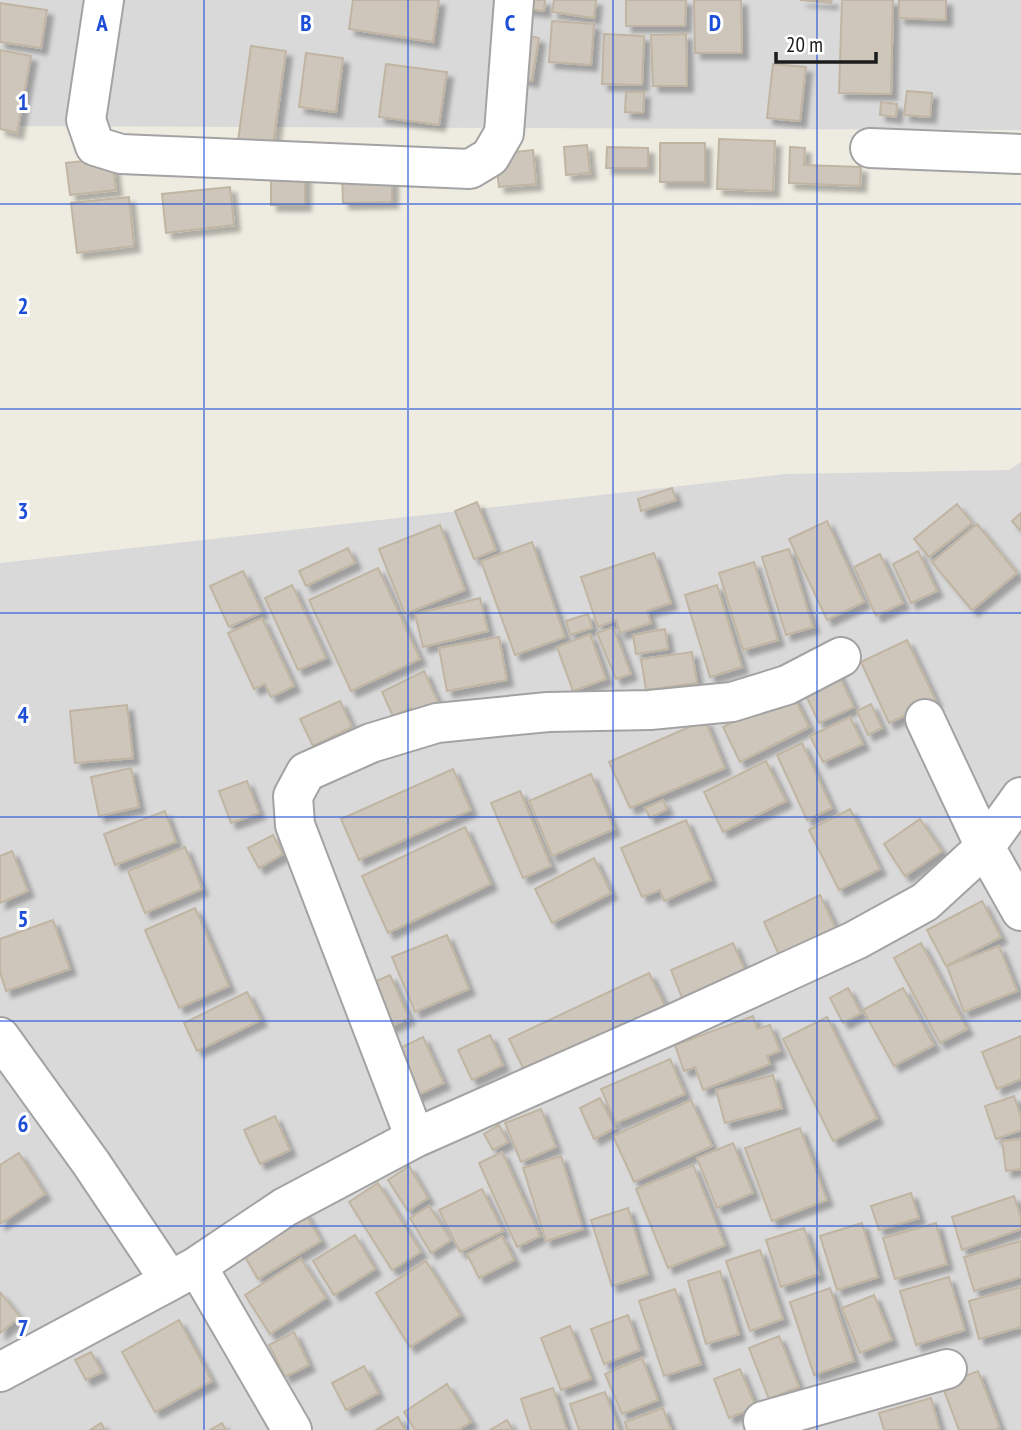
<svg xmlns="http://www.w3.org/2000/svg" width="1021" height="1430" viewBox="0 0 1021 1430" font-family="'PT Sans Narrow',sans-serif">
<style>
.residential{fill:#dad9d9}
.building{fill:#cec6ba;stroke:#c0b5a2;stroke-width:2;filter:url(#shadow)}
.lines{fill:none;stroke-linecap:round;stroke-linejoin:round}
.minor-casing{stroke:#a3a3a3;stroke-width:42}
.minor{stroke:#fff;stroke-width:38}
.grid{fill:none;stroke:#1d4ed8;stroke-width:2;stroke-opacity:0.55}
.grid-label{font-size:23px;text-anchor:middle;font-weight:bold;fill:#1d4ed8;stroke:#fff;stroke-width:6;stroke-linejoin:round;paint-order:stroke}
</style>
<defs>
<filter id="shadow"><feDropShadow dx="6" dy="6" stdDeviation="2" flood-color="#0004"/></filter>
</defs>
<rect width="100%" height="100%" fill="#eeece1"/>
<path class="residential" d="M0 0H1021V130L0 126Z
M1021 462V1430H0V563L786 474 1009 470Z"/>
<path class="building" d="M353 0H439L433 42 349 29Z
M520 0H545L544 11 520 8Z
M554 0H596L594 18 552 12Z
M626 0H686L685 26H626Z
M694 0H741L742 53H695Z
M800 0H832L831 3Z
M842 0H893L891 94 839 93Z
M899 0H946V20L899 18Z
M0 3 47 10 41 48 0 42Z
M552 21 594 24 591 65 549 62Z
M520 34 539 38 532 81 513 77Z
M604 34 644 36 642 85 602 84Z
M686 34 687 86H653L651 35Z
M251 46 286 51 273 146 238 141Z
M0 50 31 56 17 133 0 129Z
M306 53 343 58 336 112 299 107Z
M386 64 447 72 439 125 379 117Z
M773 64 806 67 800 121 767 118Z
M907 91 932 93 930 117 904 115Z
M626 92H644L643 113 625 112Z
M881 102 897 104 896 117 880 115Z
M719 139 775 141 773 191 717 189Z
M660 143H705V182H660Z
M587 145 590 173 566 175 564 147Z
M607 147 648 148V168H606Z
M790 147 805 148 804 165 861 167 860 186 789 183Z
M533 150 536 184 499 187 495 154Z
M112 158 116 190 70 195 66 163Z
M392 170V202L343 203 342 171Z
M305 173V205H271V174Z
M230 187 234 225 166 233 162 194Z
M129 197 134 246 77 253 71 203Z
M672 488 676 500 641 511 638 499Z
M477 502 496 550 474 559 455 511Z
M957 504 972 523 929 557 914 539Z
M1021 513V531L1012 521Z
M827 521 864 602 827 620 789 539Z
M977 524 1017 573 972 610 932 562Z
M440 525 465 590 405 614 379 549Z
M532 542 565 637 515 655 481 561Z
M348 548 355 563 306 586 299 571Z
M789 549 813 627 786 635 762 557Z
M918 551 937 591 911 603 893 564Z
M654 553 671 603 647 611 651 623 620 633 616 620 598 627 581 577Z
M880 554 903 603 876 616 854 567Z
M754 562 778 640 743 650 719 573Z
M378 568 420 659 351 691 309 600Z
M243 571 262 612 229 627 210 586Z
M292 585 326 658 298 670 265 598Z
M717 585 742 667 710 677 685 595Z
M480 598 488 631 423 647 415 614Z
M588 614 592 628 570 635 566 621Z
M262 618 294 686 271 697 265 684 254 689 228 633Z
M613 627 631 674 616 679 597 633Z
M665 629 668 649 636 654 633 635Z
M590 634 606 679 573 691 557 647Z
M499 637 507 680 447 691 439 648Z
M907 640 936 701 889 723 861 662Z
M692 652 697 683 646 690 641 659Z
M836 669 854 707 819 723 801 685Z
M424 671 441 709 417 720 411 708 393 716 382 692Z
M792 693 809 727 740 762 723 727Z
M340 701 352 727 313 746 300 719Z
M871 704 882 728 868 735 857 711Z
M127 705 133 758 75 763 70 711Z
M850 717 863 744 823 762 810 736Z
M705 720 725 768 630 808 609 762Z
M802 743 832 808 807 820 777 755Z
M766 761 786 801 723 832 704 792Z
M131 768 139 807 99 816 91 777Z
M453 769 471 810 359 860 341 819Z
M591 774 614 829 552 856 529 801Z
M247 781 259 813 231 823 219 791Z
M520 791 551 866 523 878 491 803Z
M663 800 667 809 650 818 645 808Z
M850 809 880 869 839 890 809 830Z
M165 811 176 842 115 865 104 834Z
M920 819 942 851 905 876 884 844Z
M686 820 711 880 664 901 660 890 642 897 621 848Z
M465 827 491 884 388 933 362 876Z
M273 835 283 854 259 868 248 848Z
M185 847 202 889 145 913 128 871Z
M12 851 28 891 0 903V856Z
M594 858 611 893 552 923 535 889Z
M820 895 836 929 780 957 764 922Z
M982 901 1001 937 946 966 927 930Z
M195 908 229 986 179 1008 145 930Z
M53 920 70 969 6 991 0 972V939Z
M447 935 469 989 415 1012 392 957Z
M733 943 746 973 683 1000 671 970Z
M921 943 967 1029 940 1043 894 958Z
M999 946 1017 991 964 1012 947 966Z
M649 973 667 1010 527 1076 509 1039Z
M390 975 409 1018 385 1029 365 986Z
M848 988 861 1013 843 1023 830 998Z
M903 988 934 1045 894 1066 863 1010Z
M247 992 261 1020 197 1051 184 1023Z
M753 1016 757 1029 770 1025 780 1051 767 1056 770 1064 703 1090 695 1067 684 1071 675 1045Z
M827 1017 877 1118 833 1141 783 1039Z
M490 1035 503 1065 472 1080 458 1050Z
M1021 1036V1079L997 1089 982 1052Z
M423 1037 444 1083 413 1097 392 1052Z
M670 1059 685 1094 616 1123 601 1089Z
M773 1075 782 1108 725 1123 716 1090Z
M1014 1096 1021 1117V1130L996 1139 985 1106Z
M600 1098 615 1128 594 1139 580 1108Z
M691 1100 712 1146 634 1182 613 1136Z
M541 1109 556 1147 521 1162 505 1123Z
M275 1116 290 1150 260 1164 244 1130Z
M499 1125 508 1142 493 1150 484 1134Z
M800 1128 827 1200 772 1221 745 1148Z
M1021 1139V1169L1006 1171 1002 1141Z
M733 1143 753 1193 717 1208 697 1158Z
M502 1152 540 1236 517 1247 479 1163Z
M19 1153 45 1194 0 1224V1165Z
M561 1156 583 1229 546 1241 523 1168Z
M693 1165 725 1245 668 1268 636 1189Z
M409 1166 428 1198 408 1211 388 1180Z
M378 1183 421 1252 392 1270 349 1202Z
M482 1189 503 1231 460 1252 439 1210Z
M911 1193 919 1218 879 1230 871 1206Z
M1014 1196 1021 1218V1229L962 1250 952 1217Z
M429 1206 451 1240 431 1253 410 1218Z
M628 1208 648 1274 612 1286 591 1220Z
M304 1211 321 1241 258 1279 240 1248Z
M862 1223 878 1277 837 1290 820 1236Z
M936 1223 947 1264 895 1279 883 1238Z
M804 1228 819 1274 781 1287 766 1240Z
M355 1235 375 1269 334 1295 313 1261Z
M502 1236 514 1260 479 1278 467 1254Z
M1021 1241V1277L974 1291 964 1257Z
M760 1250 783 1319 750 1331 726 1261Z
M301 1259 326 1298 270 1334 245 1295Z
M426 1261 460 1315 410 1347 376 1293Z
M720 1271 739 1334 706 1344 688 1281Z
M949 1277 965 1330 916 1345 900 1291Z
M1021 1287V1327L979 1339 969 1301Z
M830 1288 854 1361 814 1375 790 1302Z
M675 1289 701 1364 664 1376 639 1301Z
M0 1292 20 1317 0 1333Z
M874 1295 892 1340 860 1353 842 1308Z
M628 1315 640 1350 604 1364 591 1329Z
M179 1320 212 1381 155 1412 122 1352Z
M570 1326 591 1379 561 1390 541 1338Z
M294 1332 309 1365 285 1377 269 1345Z
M779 1336 799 1387 769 1399 749 1348Z
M91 1352 102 1372 86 1380 75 1360Z
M642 1358 658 1400 622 1414 605 1374Z
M364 1366 378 1393 346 1410 332 1383Z
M740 1369 756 1407 729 1418 714 1379Z
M978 1371 1000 1428 994 1430H959L942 1385Z
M447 1384 471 1422 458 1430H415L404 1412Z
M553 1388 567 1430H531L521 1399Z
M605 1392 619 1430H579L570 1404Z
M931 1398 940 1430H884L879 1413Z
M663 1408 671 1430H627L625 1422Z
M398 1417 405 1430H376Z
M507 1420 513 1430H490Z
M101 1423 105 1430H90Z
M222 1423 226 1430H210Z"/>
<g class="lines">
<defs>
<path id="minor" d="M104 0 86 120 95 146 121 154 470 169 490 157 504 133 514 0
M870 148 1021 154
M925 719 985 847 1021 911
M0 1037 91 1163 170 1281
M415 1138 295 825 293 796 306 772 371 743 437 723 548 712 650 710 732 702 787 685 841 657
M197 1266 292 1430
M0 1372 170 1281 197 1266 285 1207 415 1138 668 1026 856 940 925 902 985 847 1021 797
M766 1430 763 1421 947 1369"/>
</defs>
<use href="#minor" class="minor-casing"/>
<use href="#minor" class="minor"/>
</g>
<path class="grid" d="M204 0V1430M408 0V1430M613 0V1430M817 0V1430M0 204H1021M0 409H1021M0 613H1021M0 817H1021M0 1021H1021M0 1226H1021"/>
<g class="grid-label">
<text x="102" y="31">A</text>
<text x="306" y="31">B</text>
<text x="510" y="31">C</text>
<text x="715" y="31">D</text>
<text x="23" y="110">1</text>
<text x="23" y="314">2</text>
<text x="23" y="519">3</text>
<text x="23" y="723">4</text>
<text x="23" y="927">5</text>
<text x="23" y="1132">6</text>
<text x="23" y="1336">7</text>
</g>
<path d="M776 52v10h100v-10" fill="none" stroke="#1c1c1c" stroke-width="3.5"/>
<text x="786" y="52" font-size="21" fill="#1c1c1c" stroke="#ffffff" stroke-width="5" paint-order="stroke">20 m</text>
</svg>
